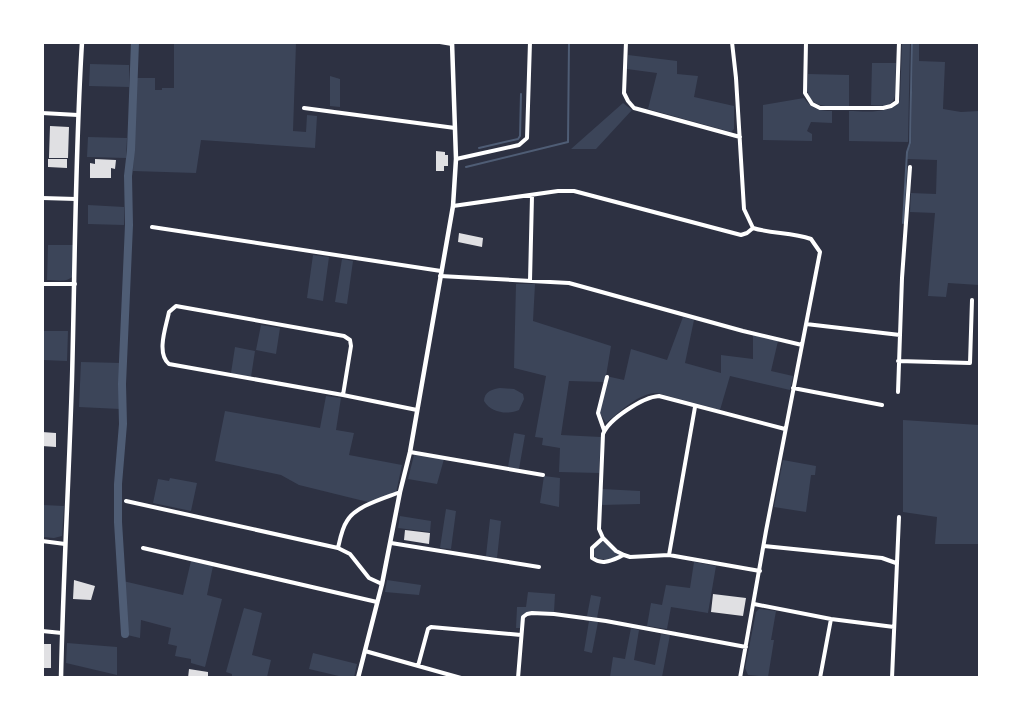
<svg xmlns="http://www.w3.org/2000/svg" width="1022" height="720" viewBox="0 0 1022 720" font-family="Lato,sans-serif">
<style>
.green{fill:#3c4559}
.lines{fill:none;stroke-linecap:round;stroke-linejoin:round}
.stream{stroke:#4f5d75;stroke-width:2}
.canal{stroke:#4f5d75;stroke-width:8}
.building{fill:#e0e0e3}
.minor{stroke:#fff;stroke-width:4}
.tertiary{stroke:#fff;stroke-width:4.5}
</style>
<rect width="100%" height="100%" fill="#2d3142"/>
<path class="green" d="M174 43H296L293 131 306 132 307 115 317 116 315 148 201 140 196 173 133 171 136 78H155V90H162V88H174Z
M902 43H910L908 142 849 141V111C865 111 890 115 900 100Z
M913 43H919V61L945 62 943 109 961 112 979 111V285L948 283 946 297 928 296 935 213 910 212 911 193 936 194 937 160 907 159V152L911 144Z
M628 55 677 61V74L698 76 694 97 734 106V129L731 132 648 109 657 73 627 69Z
M872 63H896L895 96C892 108 881 106 871 105Z
M90 64 129 65V87L89 86Z
M808 74 849 75V106C836 106 813 110 808 94 806 89 808 80 808 74Z
M330 76 340 79V107L330 106Z
M804 98C811 109 820 111 832 111V123L811 122 807 131 812 134V141L763 140V105Z
M623 103 632 110 596 149H571Z
M88 137 127 138 126 158 87 157Z
M88 205 124 207V225L88 224Z
M48 245H75L73 276C67 283 56 280 47 280Z
M313 255 329 257 323 301 307 298Z
M342 259 353 261 347 304 335 302Z
M516 284H535L533 321 611 346 606 376 624 380 631 349 667 360 683 317 694 320 685 363 721 373V355L753 359V335L778 341 771 371 793 376 790 390 730 376 720 410 657 393C638 393 620 412 606 423L599 412 605 382 569 381 561 435 601 437 599 473 559 472 560 448 542 445 543 438 535 437 546 376 514 368Z
M261 325 280 328 276 354 256 350Z
M43 331H68L67 361 43 360Z
M235 347 255 351 251 377 231 373Z
M81 362 121 363 120 409 79 407Z
M500 388 514 389 523 394 524 399 519 410C508 415 491 413 484 401 484 392 492 389 500 388Z
M326 396 341 398 336 430 354 433 349 455 402 465 396 493 372 503 299 485 281 475 215 461 225 411 320 428Z
M903 420 979 425V544H935L937 517 903 512Z
M514 433 525 435 519 469 508 467Z
M414 455 444 459 437 484 408 479Z
M783 460 816 466 815 475H811L806 512 774 507Z
M544 476 560 478 559 507 540 503Z
M170 478 197 483 191 511 153 503 158 479 169 481Z
M602 489 640 491V504L601 505Z
M43 505 64 506 62 536 54 538 43 537Z
M446 509 456 511 451 549 440 548Z
M400 516 431 521 430 532 398 528Z
M490 519 501 521 497 558 486 556Z
M604 541 619 556 607 560 595 558 593 549 600 542Z
M191 561 213 566 207 595 222 599 205 667 191 663V659L175 656 177 646 168 644 171 628 141 620 140 638 127 635 123 581 183 595Z
M694 562 716 566 708 613 671 607 667 629 647 626 651 603 662 605 666 585 690 588Z
M387 580 421 585 419 595 385 592Z
M528 592 555 594 554 612 531 611 522 618 520 628H516L517 607H526Z
M591 595 601 597 597 618 587 616Z
M244 608 262 613 252 655 271 660 267 677H232V674L226 672Z
M759 609 776 611 771 640H774L768 677 748 675 745 668 756 612Z
M589 621 598 622 592 653 584 651Z
M631 628 639 630 634 660 655 665 661 634 670 635 662 677H610L613 657 625 659Z
M67 643 117 647V675L66 663Z
M313 653 357 664 354 677H343L309 669Z"/>
<g class="lines">
<path class="stream" d="M479 148 518 139 520 136 521 94
M466 167 568 142 569 42
M903 223 907 152 910 143 912 42"/>
<path class="canal" d="M125 634 118 522V484L123 424 122 384 129 225 128 176 131 150 135 42"/>
</g>
<path class="building" d="M50 126 69 127 68 158H49Z
M436 151 445 152V155H448V166H444V171H436Z
M48 159H67V168L48 167Z
M95 159 116 160 115 169 111 168V178H90V163L95 164Z
M459 233 483 238 482 247 458 242Z
M42 432 56 433V447L42 446Z
M405 530 430 533 429 544 404 540Z
M74 580 95 586 91 600 73 599Z
M713 594 746 598 743 616 711 612Z
M42 644H51V668H42Z
M189 669 208 672V678H188Z"/>
<g class="lines">
<path class="minor" d="M440 42 452 44
M626 42 624 93 628 101 634 108 740 137
M732 42 736 78 744 209 753 228C772 234 792 232 811 239L820 252 766 531 740 678
M806 42 805 93 812 104 820 108H883L891 106 897 102 899 42
M978 42 980 43
M304 108 455 128
M42 113 78 115
M456 159 519 145 527 138 530 42
M42 198 76 199
M453 206 558 191H574L741 235 747 233 753 228
M152 227 441 271
M440 276 569 283 743 331 802 345
M530 281 532 196
M42 284H75
M806 324 900 335
M898 361 970 363 972 300
M793 388 882 405
M898 392 902 278 910 167
M343 395 351 346 350 340 344 336 176 306 169 312C166 327 156 353 169 364L343 395 417 410
M604 430 598 413 607 377
M410 452 543 475
M126 501 338 548 350 554 369 578 382 584
M603 538 592 548V558C603 566 612 560 624 555
M42 541 65 544
M391 543 539 567
M764 546 882 558 896 563
M143 548 377 602
M338 548C340 539 342 528 347 521 355 506 385 498 400 492
M669 555 695 407
M760 571 669 555 630 557 624 555 616 551 603 538 599 529 603 434C609 419 643 397 659 396L785 429
M754 604 831 619 894 627
M42 631 62 633
M365 651 461 678
M418 666 428 629 431 627 521 635
M518 678 523 617 527 614 532 613 554 614 606 621 746 647
M820 678 831 619
M892 678 899 517"/>
<path class="tertiary" d="M61 678C63 578 69 479 72 379 75 267 75 155 82 42
M358 678 382 584 400 492 410 452 453 206 456 159 452 42"/>
</g>
<rect width="1022" height="720" fill="none" stroke="#ffffff" stroke-width="88"/>
</svg>
